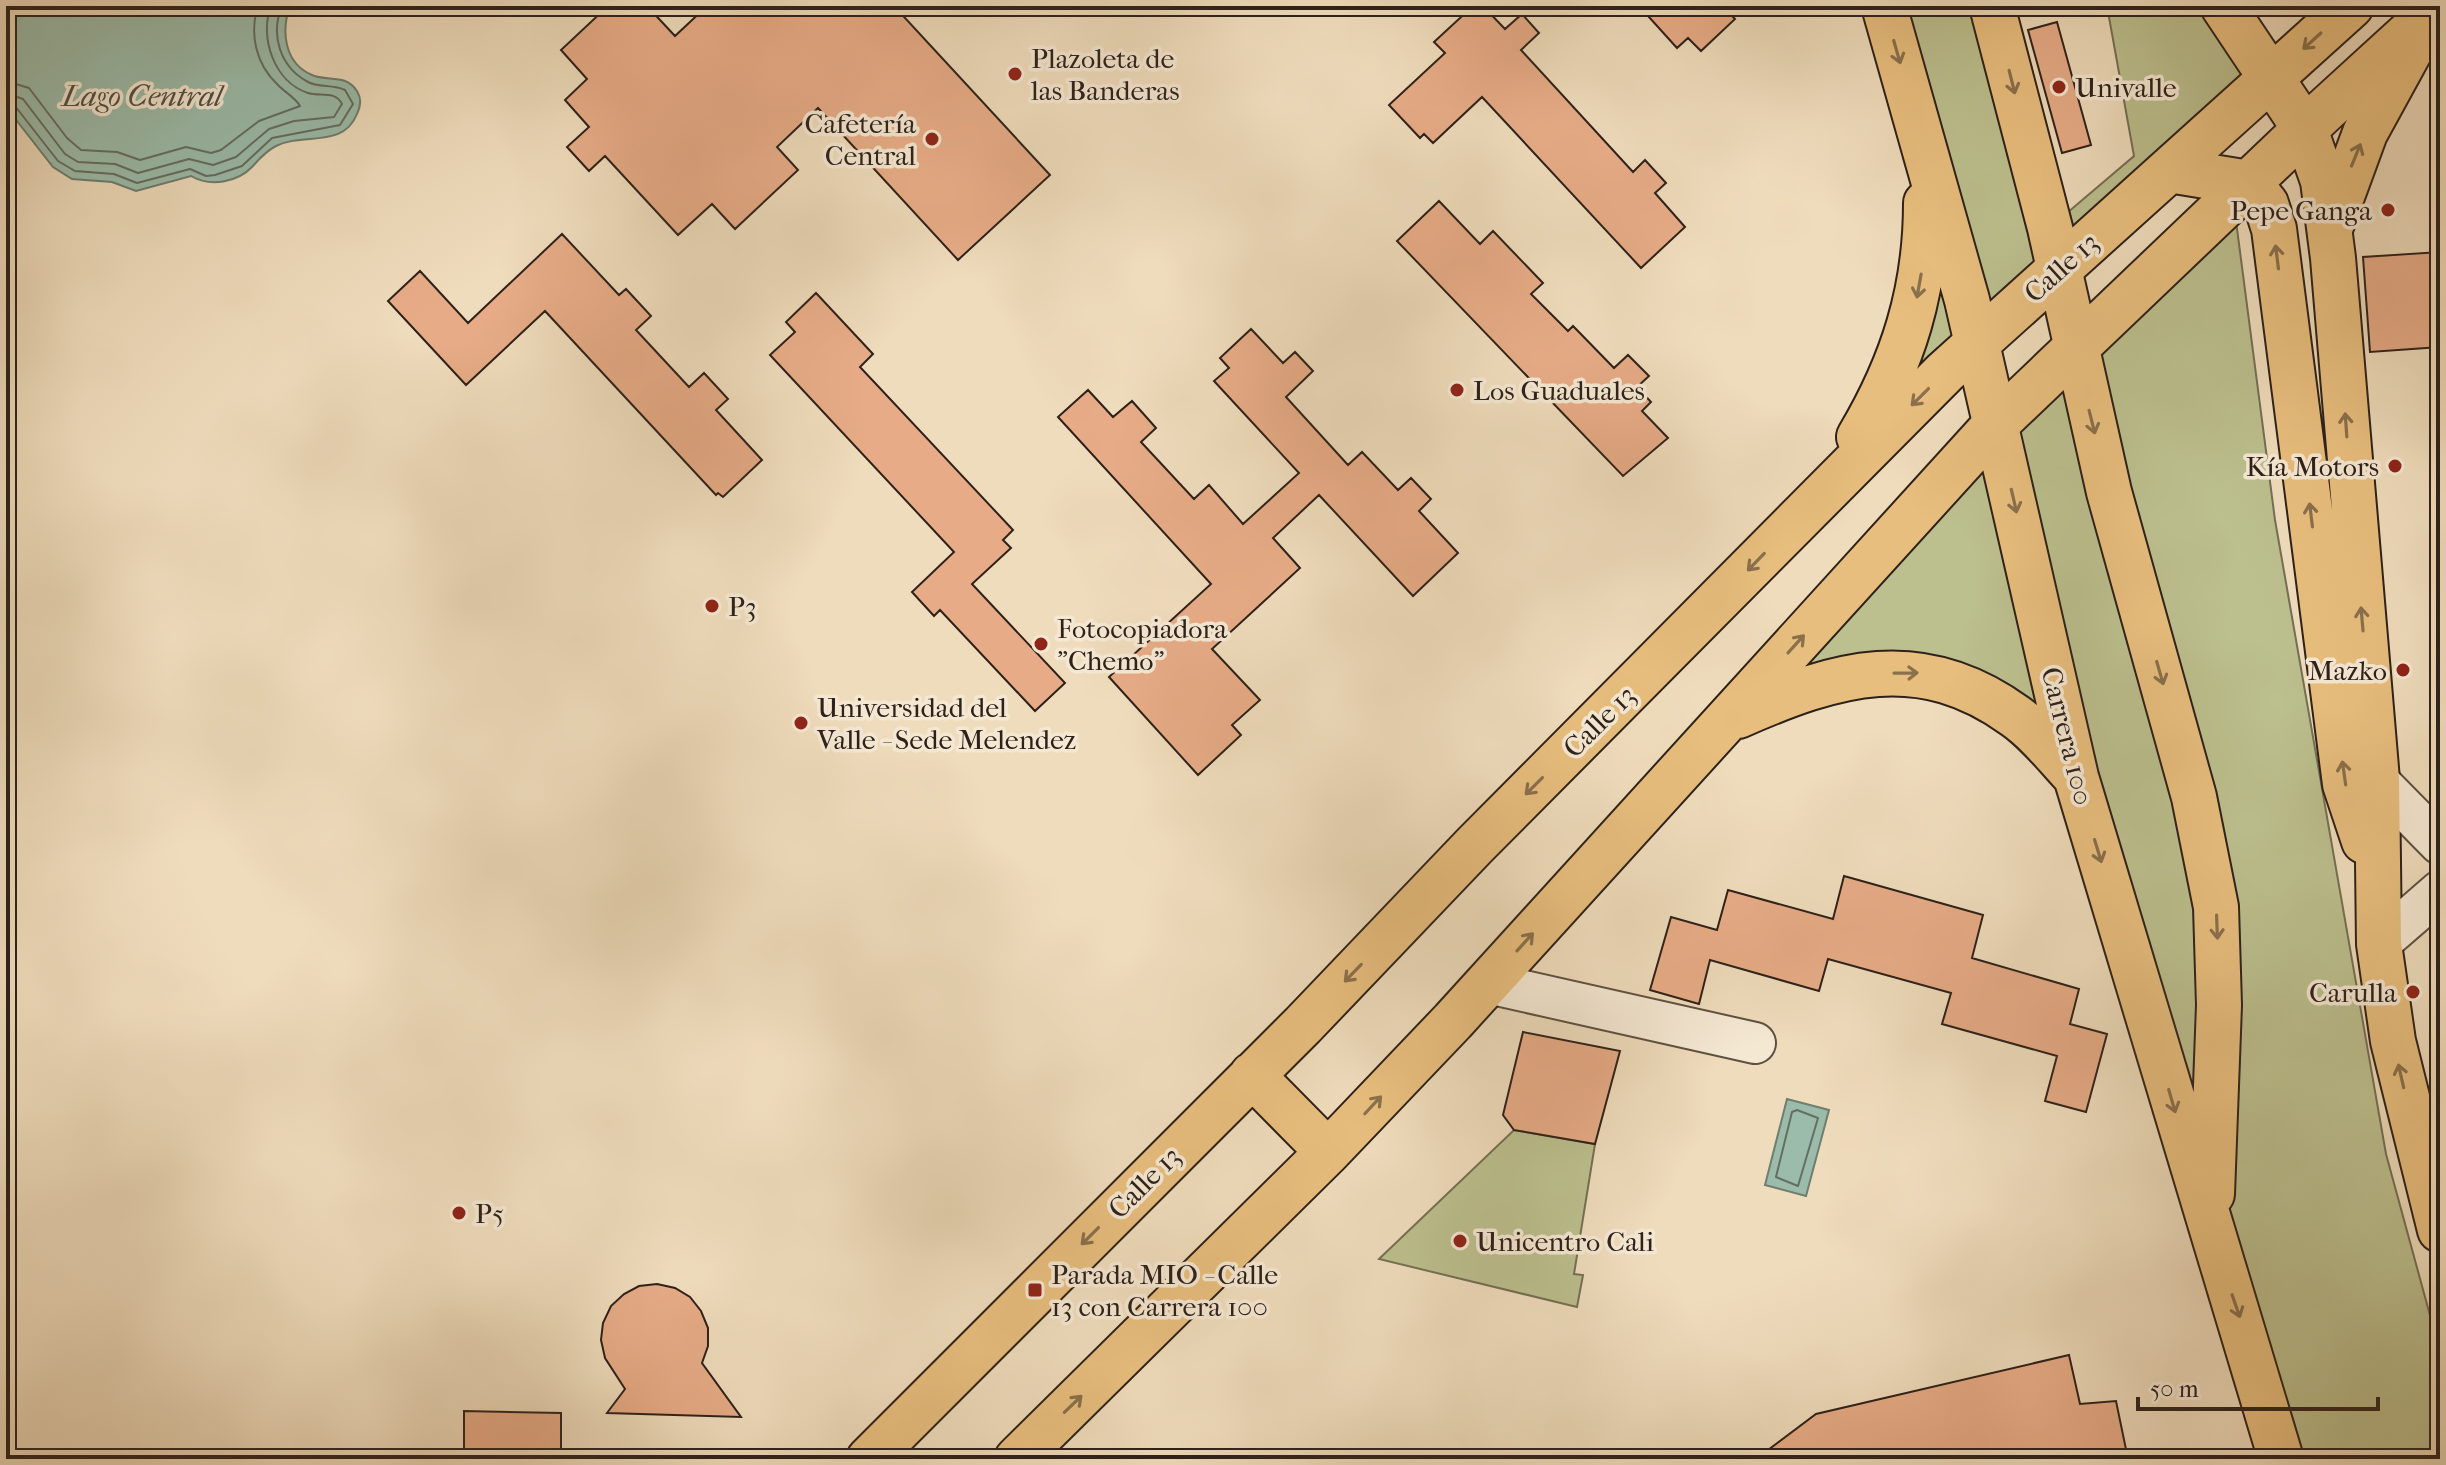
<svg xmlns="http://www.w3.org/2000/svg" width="2446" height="1465" viewBox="0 0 2446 1465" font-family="'IM FELL French Canon',serif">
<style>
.green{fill:#bcbf8e;stroke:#747054;stroke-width:2}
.water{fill:#9bbcaa;stroke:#6f7e70;stroke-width:2}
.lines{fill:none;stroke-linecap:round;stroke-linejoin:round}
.shore{stroke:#646e62;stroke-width:2}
.building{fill:#e7ac87;stroke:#2d211a;stroke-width:2}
.minor-casing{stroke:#5e5042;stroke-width:44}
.major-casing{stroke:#2d211a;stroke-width:48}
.minor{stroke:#f5e8d3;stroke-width:40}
.major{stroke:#e8be7e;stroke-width:44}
.oneway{stroke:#8a704c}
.poi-dot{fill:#8f2418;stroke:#f5e8d3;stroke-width:3}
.labels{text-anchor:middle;stroke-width:7;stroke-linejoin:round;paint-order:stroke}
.poi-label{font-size:28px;fill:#2d211a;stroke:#f5e8d3;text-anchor:start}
.street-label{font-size:28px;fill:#2d211a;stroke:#f5e8d3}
.water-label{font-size:30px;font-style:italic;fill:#4e5045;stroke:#f5e8d3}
</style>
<rect width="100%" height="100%" fill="#efdcbc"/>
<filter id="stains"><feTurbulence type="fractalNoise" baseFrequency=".0025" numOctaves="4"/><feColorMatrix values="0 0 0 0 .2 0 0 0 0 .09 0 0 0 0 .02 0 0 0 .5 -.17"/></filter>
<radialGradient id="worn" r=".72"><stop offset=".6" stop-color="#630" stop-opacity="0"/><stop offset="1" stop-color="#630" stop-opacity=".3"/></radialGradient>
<path class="green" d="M1884 6H2012L2067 213 2134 156 2107 6H2223L2273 77 1852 449 1926 250Z
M2233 198 2275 520 2386 1154 2440 1352V1459H2281L2076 777 1923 673 1725 722Z
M1514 1130 1595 1144 1574 1274 1583 1275 1577 1307 1379 1259Z"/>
<path class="water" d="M6 6H290C281 31 284 63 312 75 328 82 345 73 357 91 362 99 361 106 357 114 343 149 304 132 276 146 268 150 259 159 253 166 237 183 210 187 191 176L136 191 112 182 72 179 53 167 6 107Z
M1787 1099 1829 1110 1806 1196 1765 1185Z"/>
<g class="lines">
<path class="shore" d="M6 81 29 88 67 138 81 150 117 152 140 160 186 147 211 153 221 150 259 121 300 106C295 97 284 92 277 84 256 64 249 34 258 6
M6 93 23 99 65 154 78 162 115 164 138 173 189 159 213 165 236 157 269 129 294 121 334 117 342 104C335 90 320 97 308 93 274 82 259 37 271 6
M6 103 15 106 58 161 75 171 114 174 137 183 190 169 206 176 215 175 242 166 272 138 340 125 353 104 345 90C333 84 319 88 308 82 280 67 270 35 282 6
M1797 1110 1818 1118 1798 1186 1776 1177 1792 1112Z"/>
</g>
<path class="building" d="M608 6H647L675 36 707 6H894L1050 175 958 260 818 108 777 147 798 170 735 229 712 204 678 235 605 156 589 171 567 147 589 127 565 100 587 79 561 50Z
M1473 6H1483L1505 29 1522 14 1539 33 1521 50 1633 172 1645 160 1666 183 1655 193 1685 227 1641 268 1482 97 1433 143 1424 134 1420 138 1389 105 1445 53 1434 42Z
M1639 6H1723L1735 19 1701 51 1688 38 1677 48Z
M2057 22 2091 145 2062 153 2028 30Z
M1439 201 1480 244 1493 231 1543 283 1531 294 1568 331 1573 326 1614 368 1628 355 1649 376 1637 387 1651 402 1642 411 1668 438 1623 476 1397 241Z
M562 234 619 295 626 289 651 316 636 330 689 387 704 373 728 399 716 410 762 460 723 497 718 493 716 495 545 311 466 385 388 301 420 271 468 323Z
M2440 252V347L2370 352 2363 257Z
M816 293 873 354 860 367 1013 530 1003 540 1011 548 972 584 1065 683 1035 711 940 610 934 616 912 592 954 552 770 355 795 332 786 322Z
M1251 329 1283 363 1295 352 1313 371 1286 397 1348 465 1362 452 1398 490 1411 478 1431 499 1419 511 1458 553 1413 596 1319 495 1273 538 1300 568 1212 649 1260 700 1232 725 1241 735 1198 775 1109 677 1211 584 1058 417 1088 390 1113 417 1132 401 1156 428 1141 442 1194 499 1209 485 1243 524 1299 473 1214 381 1229 368 1220 358Z
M1844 876 1983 915 1972 958 2079 989 2070 1024 2107 1034 2086 1112 2045 1101 2057 1056 1942 1024 1951 993 1828 959 1819 991 1710 960 1699 1004 1650 990 1671 917 1717 930 1728 890 1833 919Z
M1523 1032 1620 1051 1595 1144 1514 1130 1503 1115Z
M657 1284 675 1288 690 1297 701 1311 708 1328V1346L702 1363 741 1417 607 1413 625 1389 605 1358 601 1340 603 1323 611 1306 624 1294 639 1286Z
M2069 1355 2080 1404 2116 1401 2128 1459H1756L1816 1414Z
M464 1411 561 1413V1459H464Z"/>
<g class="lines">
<defs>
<path id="minor" d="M2377 780 2440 844
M2379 944 2440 891
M1488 983 1755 1043"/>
<path id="major" d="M1884 6 1967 300 2076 777 2281 1459
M1992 6 2050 228 2109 492 2194 797 2216 907 2219 1005 2212 1194
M2223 6 2305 129 2323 181 2333 258 2377 780 2379 944 2393 1041 2440 1230
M2169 170 2249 183 2266 204 2274 229 2345 784 2364 841
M2331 226 2365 133 2411 49
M1859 437C1903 363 1926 290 1926 203
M1738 716C1836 673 1920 647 2015 716 2038 732 2057 757 2076 777
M1252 1075 1328 1152
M869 1459 1303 1025 1475 845 1945 372 2351 6
M1017 1459 1328 1152 1453 1021 1994 426 2323 112 2439 6"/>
</defs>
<use href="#minor" class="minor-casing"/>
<use href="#major" class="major-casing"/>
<use href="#minor" class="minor"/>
<use href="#major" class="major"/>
</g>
<defs><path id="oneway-shaft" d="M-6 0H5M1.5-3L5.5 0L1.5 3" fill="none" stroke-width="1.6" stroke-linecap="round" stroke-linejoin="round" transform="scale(2)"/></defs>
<g class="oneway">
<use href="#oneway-shaft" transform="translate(2312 41) rotate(138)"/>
<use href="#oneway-shaft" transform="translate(1897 52) rotate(74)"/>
<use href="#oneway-shaft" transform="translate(2012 82) rotate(76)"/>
<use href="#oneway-shaft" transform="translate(2356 155) rotate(-68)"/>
<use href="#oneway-shaft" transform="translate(2277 257) rotate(-97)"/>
<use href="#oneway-shaft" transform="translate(1919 286) rotate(100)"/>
<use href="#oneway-shaft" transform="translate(1920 397) rotate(135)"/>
<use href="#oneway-shaft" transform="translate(2092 422) rotate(76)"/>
<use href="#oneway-shaft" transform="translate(2346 425) rotate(-94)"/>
<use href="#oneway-shaft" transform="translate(2014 501) rotate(77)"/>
<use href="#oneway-shaft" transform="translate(2311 515) rotate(-97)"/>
<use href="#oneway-shaft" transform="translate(1756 562) rotate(134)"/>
<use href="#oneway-shaft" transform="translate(2362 619) rotate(-95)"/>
<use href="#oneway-shaft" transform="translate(1796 644) rotate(-48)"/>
<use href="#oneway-shaft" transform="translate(1906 673) rotate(-1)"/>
<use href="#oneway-shaft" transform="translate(2160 673) rotate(74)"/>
<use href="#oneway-shaft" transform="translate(2344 773) rotate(-98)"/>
<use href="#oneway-shaft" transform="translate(1534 786) rotate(135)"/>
<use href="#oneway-shaft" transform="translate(2098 851) rotate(73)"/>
<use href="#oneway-shaft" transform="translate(2217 927) rotate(88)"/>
<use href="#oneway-shaft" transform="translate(1525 942) rotate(-48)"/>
<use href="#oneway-shaft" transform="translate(1353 973) rotate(134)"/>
<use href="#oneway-shaft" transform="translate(2401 1076) rotate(-103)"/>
<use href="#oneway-shaft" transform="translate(2172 1101) rotate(74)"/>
<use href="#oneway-shaft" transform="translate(1373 1105) rotate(-47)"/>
<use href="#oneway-shaft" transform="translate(1090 1236) rotate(135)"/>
<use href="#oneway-shaft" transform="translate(2236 1306) rotate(71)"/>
<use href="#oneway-shaft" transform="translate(1073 1404) rotate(-44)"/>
</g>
<g class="poi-dot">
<circle cx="1015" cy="74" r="8"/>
<circle cx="2059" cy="87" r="8"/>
<circle cx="932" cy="139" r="8"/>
<circle cx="2388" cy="210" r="8"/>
<circle cx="1457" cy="390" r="8"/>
<circle cx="2395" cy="466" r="8"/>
<circle cx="712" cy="606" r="8"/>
<circle cx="1041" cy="644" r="8"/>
<circle cx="2403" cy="670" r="8"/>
<circle cx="801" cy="723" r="8"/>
<circle cx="2413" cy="992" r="8"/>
<circle cx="459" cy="1213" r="8"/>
<circle cx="1460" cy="1241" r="8"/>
<rect x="1027" y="1282" width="16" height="16" rx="4"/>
</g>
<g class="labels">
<g class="poi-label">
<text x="1031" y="68">Plazoleta de<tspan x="1031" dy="32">las Banderas</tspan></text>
<text x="2075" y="97">Univalle</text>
<text x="916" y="133" text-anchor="end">Cafetería<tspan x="916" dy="32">Central</tspan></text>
<text x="2372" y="220" text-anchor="end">Pepe Ganga</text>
<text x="1473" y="400">Los Guaduales</text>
<text x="2379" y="476" text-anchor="end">Kía Motors</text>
<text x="728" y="616">P3</text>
<text x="1057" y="638">Fotocopiadora<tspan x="1057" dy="32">"Chemo"</tspan></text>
<text x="2387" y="680" text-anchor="end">Mazko</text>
<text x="817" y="717">Universidad del<tspan x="817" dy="32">Valle - Sede Melendez</tspan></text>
<text x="2397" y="1002" text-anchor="end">Carulla</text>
<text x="475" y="1223">P5</text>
<text x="1476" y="1251">Unicentro Cali</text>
<text x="1051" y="1284">Parada MIO - Calle<tspan x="1051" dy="32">13 con Carrera 100</tspan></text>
</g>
<g class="street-label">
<text transform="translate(2061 267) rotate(-42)" y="10">Calle 13</text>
<text transform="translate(1599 721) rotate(-45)" y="10">Calle 13</text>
<text transform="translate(2068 736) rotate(76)" y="10">Carrera 100</text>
<text transform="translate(1144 1182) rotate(-45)" y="10">Calle 13</text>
</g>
<g class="water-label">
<text x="142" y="106">Lago Central</text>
</g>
</g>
<rect width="2446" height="1465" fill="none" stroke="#efdcbc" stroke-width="32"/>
<rect x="8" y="8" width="2430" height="1449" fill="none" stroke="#2d211a" stroke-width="4"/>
<rect x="16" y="16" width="2414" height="1433" fill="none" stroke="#2d211a" stroke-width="2"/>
<path d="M2138 1397v12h240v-12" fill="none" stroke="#2d211a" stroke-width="4"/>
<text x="2150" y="1397" font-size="24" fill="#2d211a" stroke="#f5e8d3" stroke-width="6" paint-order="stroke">50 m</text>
<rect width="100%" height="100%" filter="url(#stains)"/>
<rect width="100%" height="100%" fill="url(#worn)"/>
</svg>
